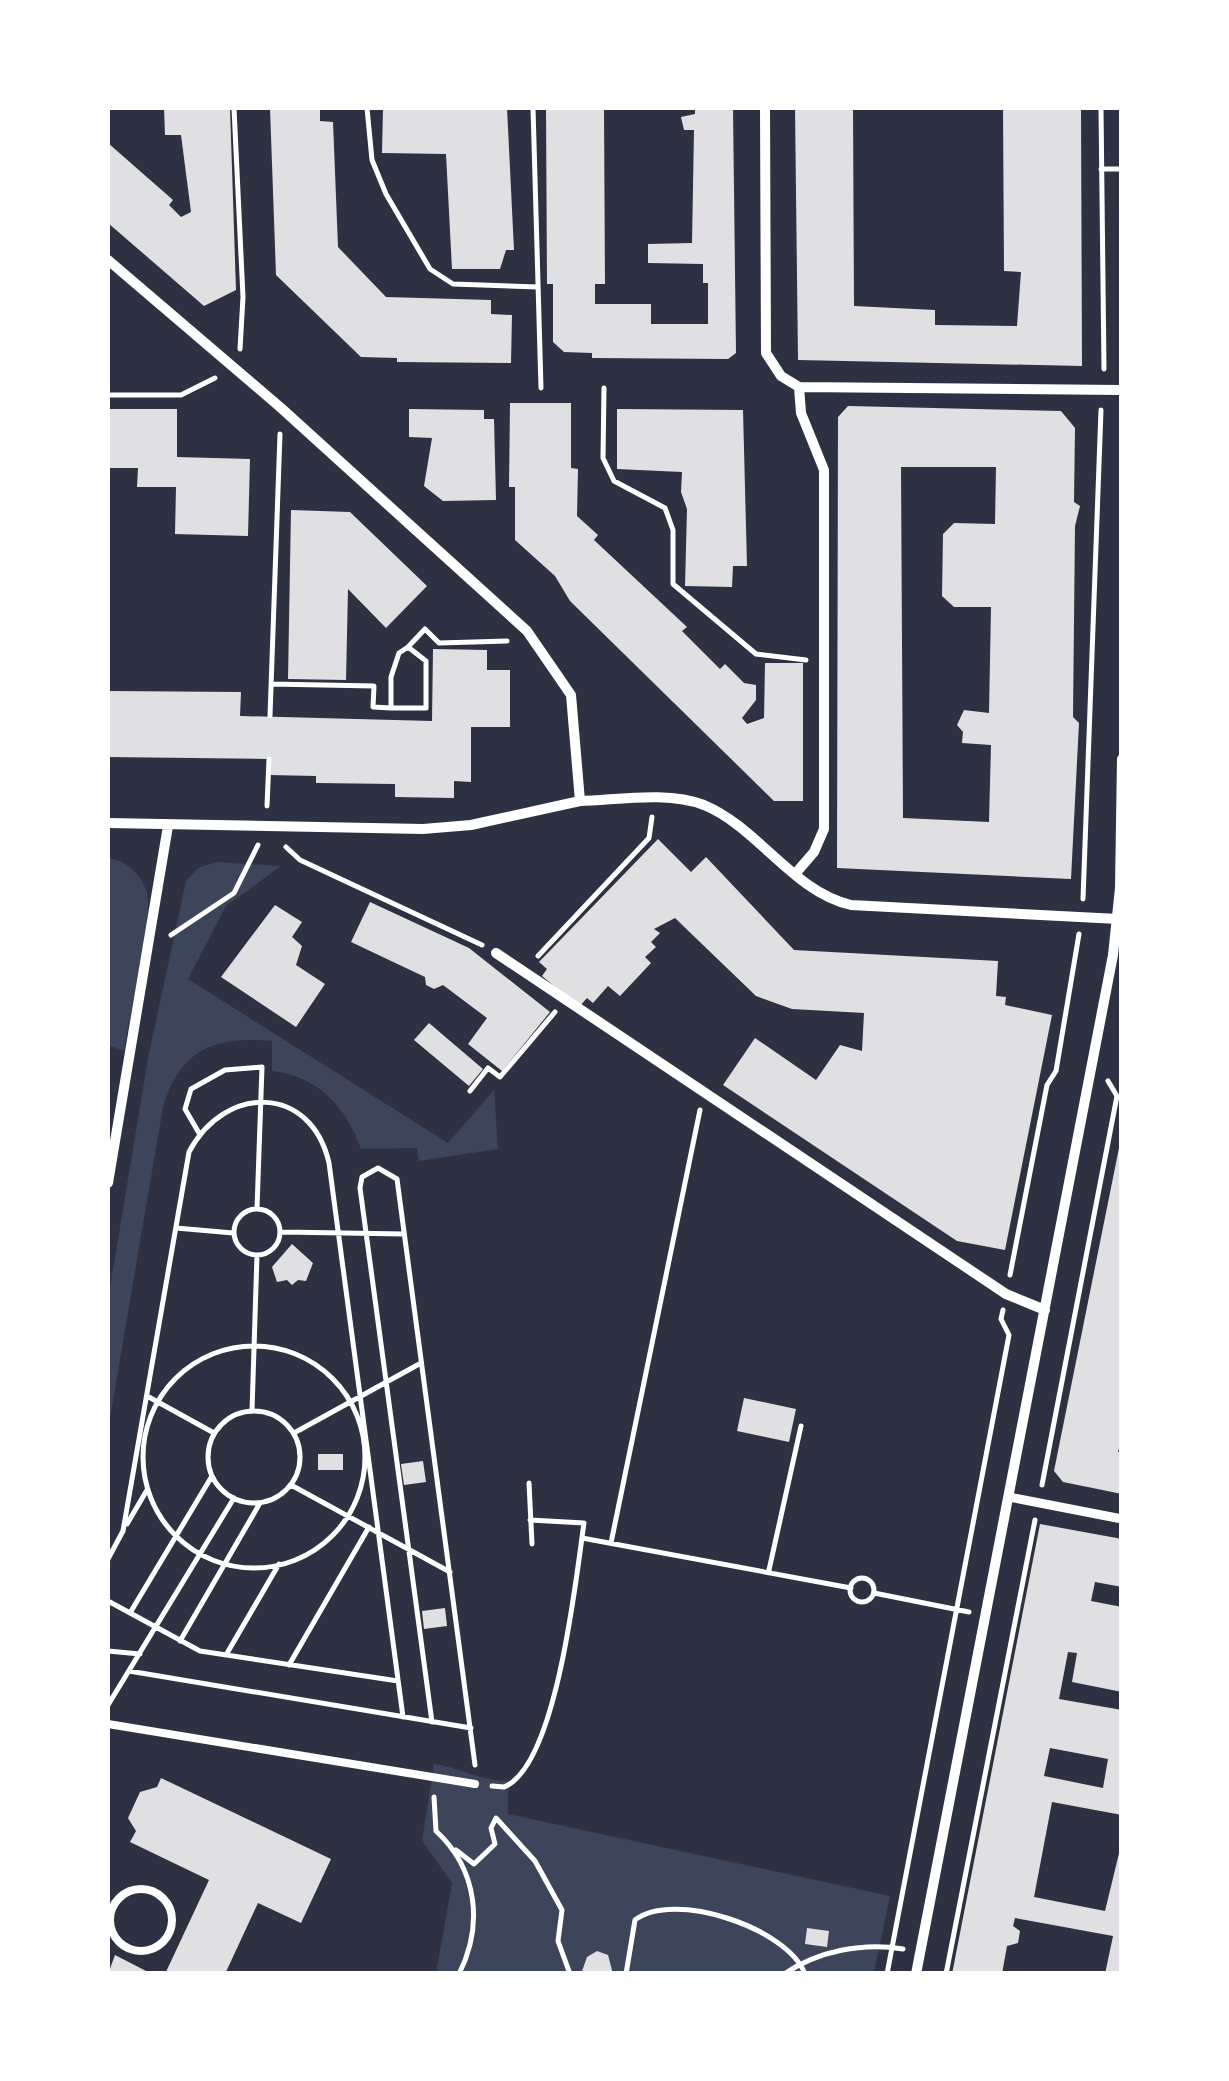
<svg xmlns="http://www.w3.org/2000/svg" width="1229" height="2081" viewBox="0 0 1229 2081" font-family="Barlow,sans-serif">
<style>
.green{fill:#3c4559}
.building{fill:#e0e0e3;fill-rule:evenodd}
.lines{fill:none;stroke-linecap:round;stroke-linejoin:round}
.path{stroke:#fff;stroke-width:5}
.service{stroke:#fff;stroke-width:8}
.pedestrian{stroke:#fff;stroke-width:9}
.minor{stroke:#fff;stroke-width:10}
</style>
<rect width="100%" height="100%" fill="#2d3142"/>
<path class="green" d="M108 858C129 861 146 878 148 900 149 937 130 1011 124 1051L108 1045Z
M217 862 281 866 226 906 188 979 448 1143 494 1090 498 1149 419 1161 417 1148 361 1149C346 1107 318 1076 272 1071V1041C215 1036 180 1049 163 1107L108 1430V1300L148 1058 186 881 198 868Z
M434 1764C463 1768 479 1781 508 1781V1814L890 1896 874 1973H436L452 1883 422 1841Z"/>
<path class="building" d="M164 108H230L236 290 204 306 108 223V143L173 200 169 205 181 217 191 212 181 135H165Z
M270 108H320V121L333 122 338 247 386 297 491 300V314L512 315 511 363 397 362V358L361 357 276 275Z
M383 108H507L514 250H506L500 269H452L446 154 382 153Z
M546 108H604L605 284H595V304H651V324H708V283H703V264L648 263V244L692 243 694 130H684L681 117 695 114V108H733L736 353 728 359 592 358V353L564 352 553 342V284H547Z
M795 108H853L854 306 935 310V325L1017 326 1021 272 1004 271 1003 108H1081L1082 366 798 360Z
M510 403H571V468L578 469 577 516 598 535 594 540 687 627 682 631 720 669 725 664 744 683 756 685V700L742 718 747 724 764 718 765 663H803V801H774L570 601 555 576 515 540V487H509Z
M848 406 1061 411 1075 428 1074 502 1080 506 1075 526 1073 717 1079 723 1071 879 837 868 838 417ZM901 467H996L995 524 954 523 943 534 942 596 954 607H991L989 713 964 710 957 725 963 732 962 743 991 745 989 822 903 818Z
M108 409H177V457L250 459 248 536 175 534 176 487H137L138 468H108Z
M409 409 484 410V419H494L496 500 443 501 424 486 432 438 409 437Z
M617 409 743 410 747 566H733L732 587 685 586 687 509 681 492 682 472 617 469Z
M291 510 350 512 427 586 386 628 348 589 346 680 288 679Z
M433 649 487 650V670H510V727H471V782L454 781V798L395 797V784L316 783V776L269 775V759L108 757V691L241 692 240 716 432 721Z
M658 839 691 872 706 857 794 950 998 961 996 996 1006 997 1005 1005 1052 1015 1005 1250 957 1241 723 1085 755 1038 816 1080 840 1045 862 1051 864 1013 792 1009 756 996 675 918 654 929 660 933 651 942 656 947 645 957 651 963 620 996 608 986 593 1003 587 998 579 1007 542 976 547 969 539 962Z
M370 902 469 948 550 1012 502 1071 468 1044 487 1018 443 985 434 989 426 985 425 977 351 942Z
M275 905 302 922 292 937 302 946 296 965 325 984 296 1027 221 977Z
M429 1023 483 1069 469 1086 414 1040Z
M1120 1143 1122 1437 1118 1452 1122 1453V1494L1063 1482 1054 1471Z
M292 1244 313 1263 306 1281 298 1280 292 1285 287 1280 277 1282 272 1267Z
M744 1398 796 1409 789 1442 737 1431Z
M318 1454H343V1470H318Z
M423 1461 426 1482 404 1485 401 1464Z
M1040 1524 1122 1539V1587L1095 1582 1091 1601 1122 1607V1692L1072 1682 1077 1653 1068 1652 1059 1699 1122 1710V1815L1052 1802 1034 1897 1105 1911 1122 1841V1974H1105L1113 1936 1015 1918 1013 1926 1020 1931 1018 1943 1007 1946 1002 1974H952ZM1050 1748 1108 1759 1103 1788 1044 1776Z
M445 1608 447 1626 424 1629 422 1611Z
M161 1778 331 1859 301 1923 258 1903 225 1974H165L209 1880 130 1842 136 1831 128 1818 140 1792 157 1787Z
M807 1928 829 1931 827 1947 805 1944Z
M597 1951 608 1955 613 1974H581L587 1957Z
M115 1955 152 1974H108Z"/>
<g class="lines">
<path class="path" d="M234 108 243 297 240 349
M367 108 372 160 386 194 430 269 453 284 538 287
M533 108 541 388
M1101 108 1104 369
M1101 169H1122
M604 388 603 458 614 481 665 508 673 530V584L756 654 806 660
M108 395H181L215 378
M271 684 374 686 373 707 391 708V677L399 653 408 647
M391 708H426V661L408 647 425 629 439 643 507 641
M270 716 280 434
M267 806 269 759
M286 847 300 860 482 945
M1083 899 1101 410
M171 935 234 893 258 845
M538 956 649 838 652 817
M470 1091 488 1068 500 1077 555 1012
M199 1133 185 1109 191 1089 225 1070 262 1067 257 1208
M234 1232a23 23 0 1 1 46 0a23 23 0 1 1-46 0Z
M176 1228 233 1233
M282 1232 404 1234
M1010 1275 1047 1085 1056 1071 1079 934
M143 1457a111 111 0 1 1 222 0a111 111 0 1 1-222 0Z
M147 1396 214 1433
M252 1411 257 1255
M208 1457a46 46 0 1 1 92 0a46 46 0 1 1-92 0Z
M294 1433 421 1363
M529 1483 532 1544
M291 1485 450 1572
M1042 1485 1117 1096 1108 1081
M127 1524 147 1490
M582 1538 851 1588
M611 1543 700 1110
M108 1559 123 1531 189 1152C225 1084 311 1084 329 1163L403 1717
M769 1570 801 1426
M850 1590a12 12 0 1 1 24 0a12 12 0 1 1-24 0Z
M874 1593 969 1612
M108 1601 200 1651 398 1681
M130 1613 212 1476
M180 1641 260 1503
M108 1651 140 1654
M226 1655 279 1564
M289 1665 369 1527
M129 1671 471 1728
M108 1705 234 1498
M432 1722 360 1188 362 1177 378 1168 397 1179 475 1765
M492 1786 504 1787C557 1766 576 1577 584 1523L530 1520
M434 1797 436 1831C477 1869 484 1924 459 1974
M456 1850 474 1864 495 1844 491 1828 496 1818 535 1861 562 1910 558 1941 570 1974
M626 1974 635 1920C674 1890 788 1928 805 1974
M784 1974C818 1951 863 1942 903 1949
M887 1974 1009 1335 1001 1319 1003 1310
M946 1974 1035 1520"/>
<path class="service" d="M108 1724 475 1784
M110 1920a31 31 0 1 1 62 0a31 31 0 1 1-62 0Z"/>
<path class="pedestrian" d="M1009 1497 1122 1519"/>
<path class="minor" d="M765 108 766 353 781 376 799 387 1122 390
M108 260 280 407 527 631 571 695 580 801C618 800 667 791 704 805 759 828 792 891 851 905L1118 919
M108 823 423 829 471 825 580 801
M795 874 814 852 824 829V470L801 413 799 387
M496 953 1006 1294 1045 1310
M108 1183 168 826
M916 1974 1113 955 1120 888 1122 759"/>
</g>
<rect width="1229" height="2081" fill="none" stroke="#ffffff" stroke-width="220"/>
</svg>
